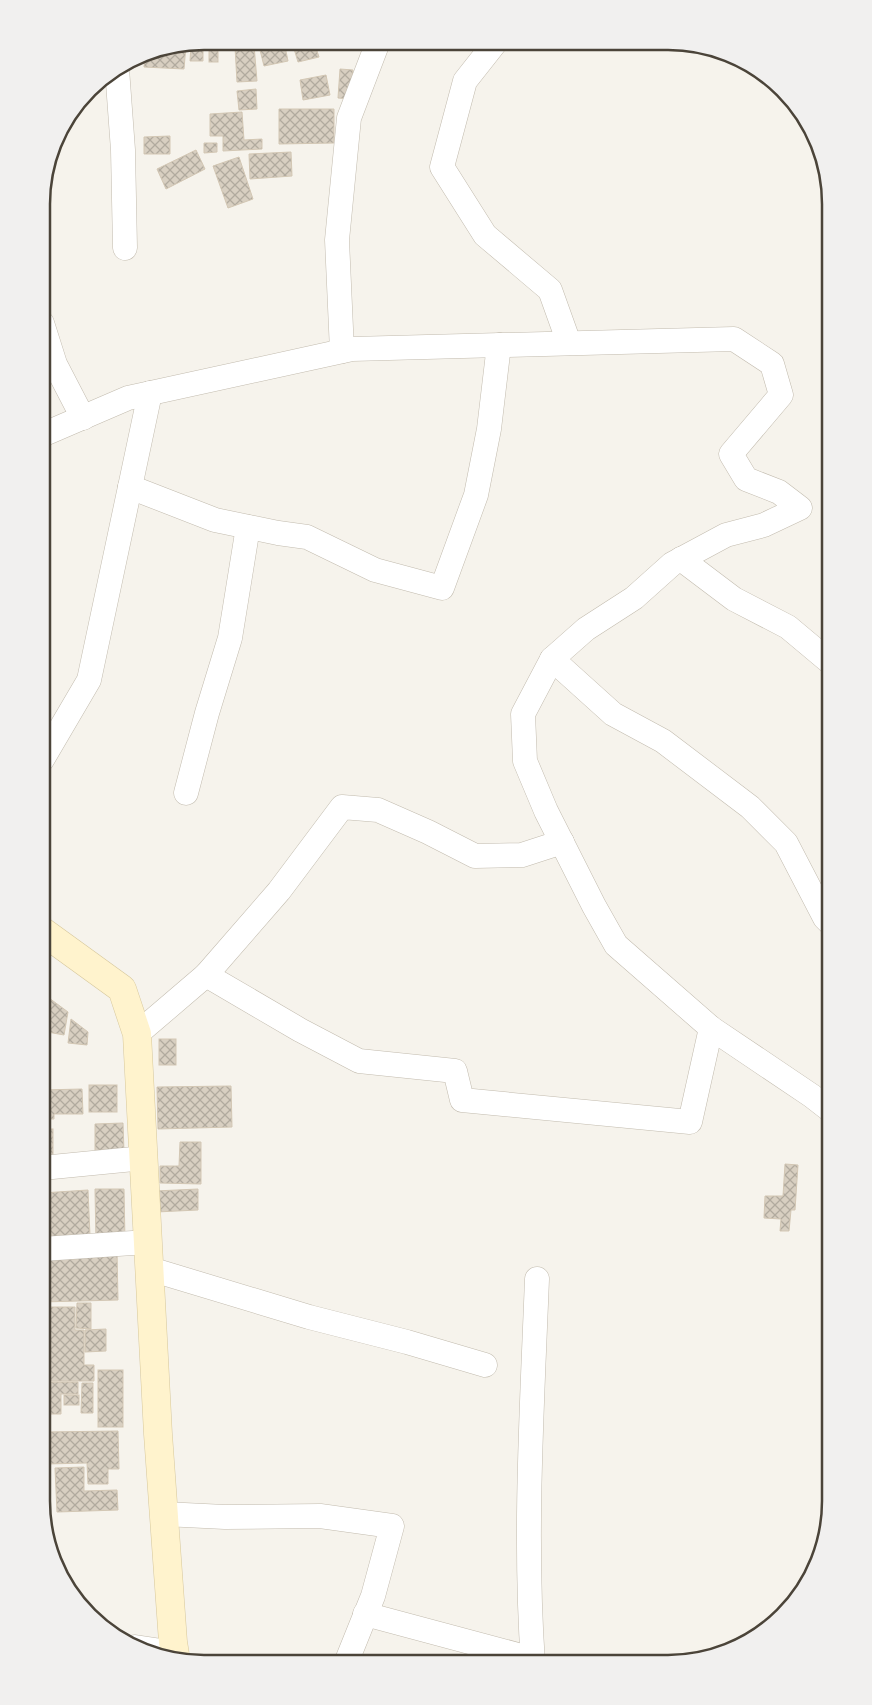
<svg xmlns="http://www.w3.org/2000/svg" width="872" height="1705" viewBox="0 0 872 1705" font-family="Inter,sans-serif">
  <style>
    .building { fill: url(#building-cross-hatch); stroke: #d3c7b4 }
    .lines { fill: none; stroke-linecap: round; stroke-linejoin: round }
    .minor-casing { stroke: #c2bbae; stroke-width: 25 }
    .secondary-casing { stroke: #d6c79b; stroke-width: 29 }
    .minor { stroke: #fff; stroke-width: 24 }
    .secondary { stroke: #fff3cd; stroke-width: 28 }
    .rim { fill: none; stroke: #4b4439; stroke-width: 2.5 }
  </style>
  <defs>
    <pattern id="building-cross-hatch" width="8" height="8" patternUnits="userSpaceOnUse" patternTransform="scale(1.25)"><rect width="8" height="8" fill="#d8cfc1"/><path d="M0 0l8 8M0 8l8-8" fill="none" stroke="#b1aa9e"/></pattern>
  </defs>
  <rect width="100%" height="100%" fill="#f6f3ec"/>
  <g class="building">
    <path d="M 258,42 L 284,42 L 288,61 L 264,66 Z"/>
    <path d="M 292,42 L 314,42 L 319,57 L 298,62 Z"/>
    <path d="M 324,42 L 341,42 L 342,46 L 326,50 Z"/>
    <path d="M 186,45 L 184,69 L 144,67 L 145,53 Z"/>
    <path d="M 191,45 L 203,45 L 203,61 L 190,61 Z"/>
    <path d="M 254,45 L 257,81 L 237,82 L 235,47 Z"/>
    <rect x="209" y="50" width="9" height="12"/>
    <path d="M 340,69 L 353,70 L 351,99 L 338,98 Z"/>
    <path d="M 326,75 L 330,95 L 303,100 L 300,80 Z"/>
    <path d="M 256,89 L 257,109 L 239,110 L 237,91 Z"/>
    <path d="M 279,109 L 334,109 L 334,143 L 279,144 Z"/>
    <path d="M 242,112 L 244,140 L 262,139 L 262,149 L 223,151 L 223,136 L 210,136 L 210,114 Z"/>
    <path d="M 170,136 L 170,154 L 144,154 L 144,137 Z"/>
    <path d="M 204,143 L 217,143 L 217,152 L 204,153 Z"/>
    <path d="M 196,150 L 205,169 L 166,189 L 157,169 Z"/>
    <path d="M 291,152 L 292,176 L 250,179 L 249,154 Z"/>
    <path d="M 239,157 L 253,199 L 228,208 L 213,166 Z"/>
    <path d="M 45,995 L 68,1012 L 64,1035 L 42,1031 L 42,1015 Z"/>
    <path d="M 71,1019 L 88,1032 L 87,1045 L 68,1043 Z"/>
    <rect x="159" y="1039" width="17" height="26"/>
    <rect x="89" y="1085" width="28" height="27"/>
    <path d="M 231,1086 L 232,1127 L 158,1129 L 157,1087 Z"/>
    <path d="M 82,1089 L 83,1114 L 54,1114 L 54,1119 L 42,1119 L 42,1090 Z"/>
    <path d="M 123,1123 L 124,1152 L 95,1152 L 95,1124 Z"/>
    <rect x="42" y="1129" width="11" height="29"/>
    <path d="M 180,1142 L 201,1142 L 201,1184 L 160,1183 L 160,1166 L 179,1166 Z"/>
    <path d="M 785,1164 L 798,1165 L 795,1210 L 791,1210 L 789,1231 L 780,1231 L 781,1219 L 764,1218 L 765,1196 L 783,1196 Z"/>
    <path d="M 95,1189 L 124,1189 L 125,1242 L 96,1243 Z"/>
    <path d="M 198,1189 L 198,1210 L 156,1212 L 155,1191 Z"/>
    <path d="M 88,1190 L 90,1236 L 42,1238 L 42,1193 Z"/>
    <path d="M 117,1251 L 118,1300 L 41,1302 L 42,1253 Z"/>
    <path d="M 77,1303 L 91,1303 L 91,1329 L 76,1328 Z"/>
    <path d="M 41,1307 L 75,1307 L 75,1330 L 84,1330 L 84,1365 L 94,1365 L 94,1381 L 41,1381 Z"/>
    <path d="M 106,1329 L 106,1351 L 85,1352 L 85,1330 Z"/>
    <rect x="98" y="1370" width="25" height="57"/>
    <path d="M 42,1382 L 78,1382 L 78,1394 L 61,1394 L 61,1414 L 41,1414 Z"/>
    <path d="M 82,1383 L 93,1383 L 93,1413 L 81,1413 Z"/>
    <rect x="64" y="1395" width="15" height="10"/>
    <path d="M 118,1431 L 119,1469 L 108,1469 L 108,1484 L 88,1484 L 87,1463 L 46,1464 L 45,1432 Z"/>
    <rect x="41" y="1434" width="3" height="18"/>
    <path d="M 84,1467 L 84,1491 L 117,1490 L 118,1510 L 57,1512 L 55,1468 Z"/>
    <path d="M 41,1490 L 48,1491 L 46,1502 L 41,1501 Z"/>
  </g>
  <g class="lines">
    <g class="minor-casing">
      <g id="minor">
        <path d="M 495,43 L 465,81 L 442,167 L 485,235 L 550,290 L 569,343"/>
        <path d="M 117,69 L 123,150 L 125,248"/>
        <path d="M 42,323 L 55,364 L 83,418"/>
        <path d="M 342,351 L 337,240 L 349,118 L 378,42"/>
        <path d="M 42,435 L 128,398 L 352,349 L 734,339 L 772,364 L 781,395 L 731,454 L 746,479 L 779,492 L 800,508 L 764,525 L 726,535 L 672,564 L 634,598 L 586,629 L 552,659 L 523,714 L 525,761 L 546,811 L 594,906 L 616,945 L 711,1028 L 812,1096 L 830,1110"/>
        <path d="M 130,487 L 215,520 L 278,533 L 307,537 L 375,570 L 442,588 L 476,495 L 489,429 L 499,345"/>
        <path d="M 681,559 L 734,599 L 788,627 L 831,663"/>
        <path d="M 552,659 L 613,714 L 663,741 L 750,807 L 786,843 L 825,918 L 831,924"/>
        <path d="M 42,760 L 89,680 L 150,393"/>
        <path d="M 186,793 L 207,713 L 230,638 L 248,527"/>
        <path d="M 206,975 L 300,1030 L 359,1061 L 455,1071 L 462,1100 L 690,1122 L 711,1028"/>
        <path d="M 137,1034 L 206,975 L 279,891 L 342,807 L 378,810 L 428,832 L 475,856 L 522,855 L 562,842"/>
        <path d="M 42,1168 L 144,1158"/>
        <path d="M 42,1249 L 148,1242"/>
        <path d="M 150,1269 L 309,1317 L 407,1342 L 485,1365"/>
        <path d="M 164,1514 L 225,1517 L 320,1516 L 392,1526 L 373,1596 L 346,1663"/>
        <path d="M 365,1614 L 533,1659"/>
        <path d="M 135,1647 L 175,1653"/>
        <path d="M 533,1663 C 524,1536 532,1407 537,1279"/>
      </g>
    </g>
    <g class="secondary-casing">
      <path id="secondary" d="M 42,931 L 122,989 L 137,1034 L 158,1434 L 173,1642 L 176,1661"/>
    </g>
    <use href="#minor" class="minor"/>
    <use href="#secondary" class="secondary"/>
  </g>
  <path d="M0 0H872V1705H0ZM204 50H668A154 154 0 0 1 822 204V1501A154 154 0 0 1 668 1655H204A154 154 0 0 1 50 1501V204A154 154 0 0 1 204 50Z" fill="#f1f0ef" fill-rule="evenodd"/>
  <path class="rim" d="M204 50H668A154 154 0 0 1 822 204V1501A154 154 0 0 1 668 1655H204A154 154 0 0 1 50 1501V204A154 154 0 0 1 204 50Z"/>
</svg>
